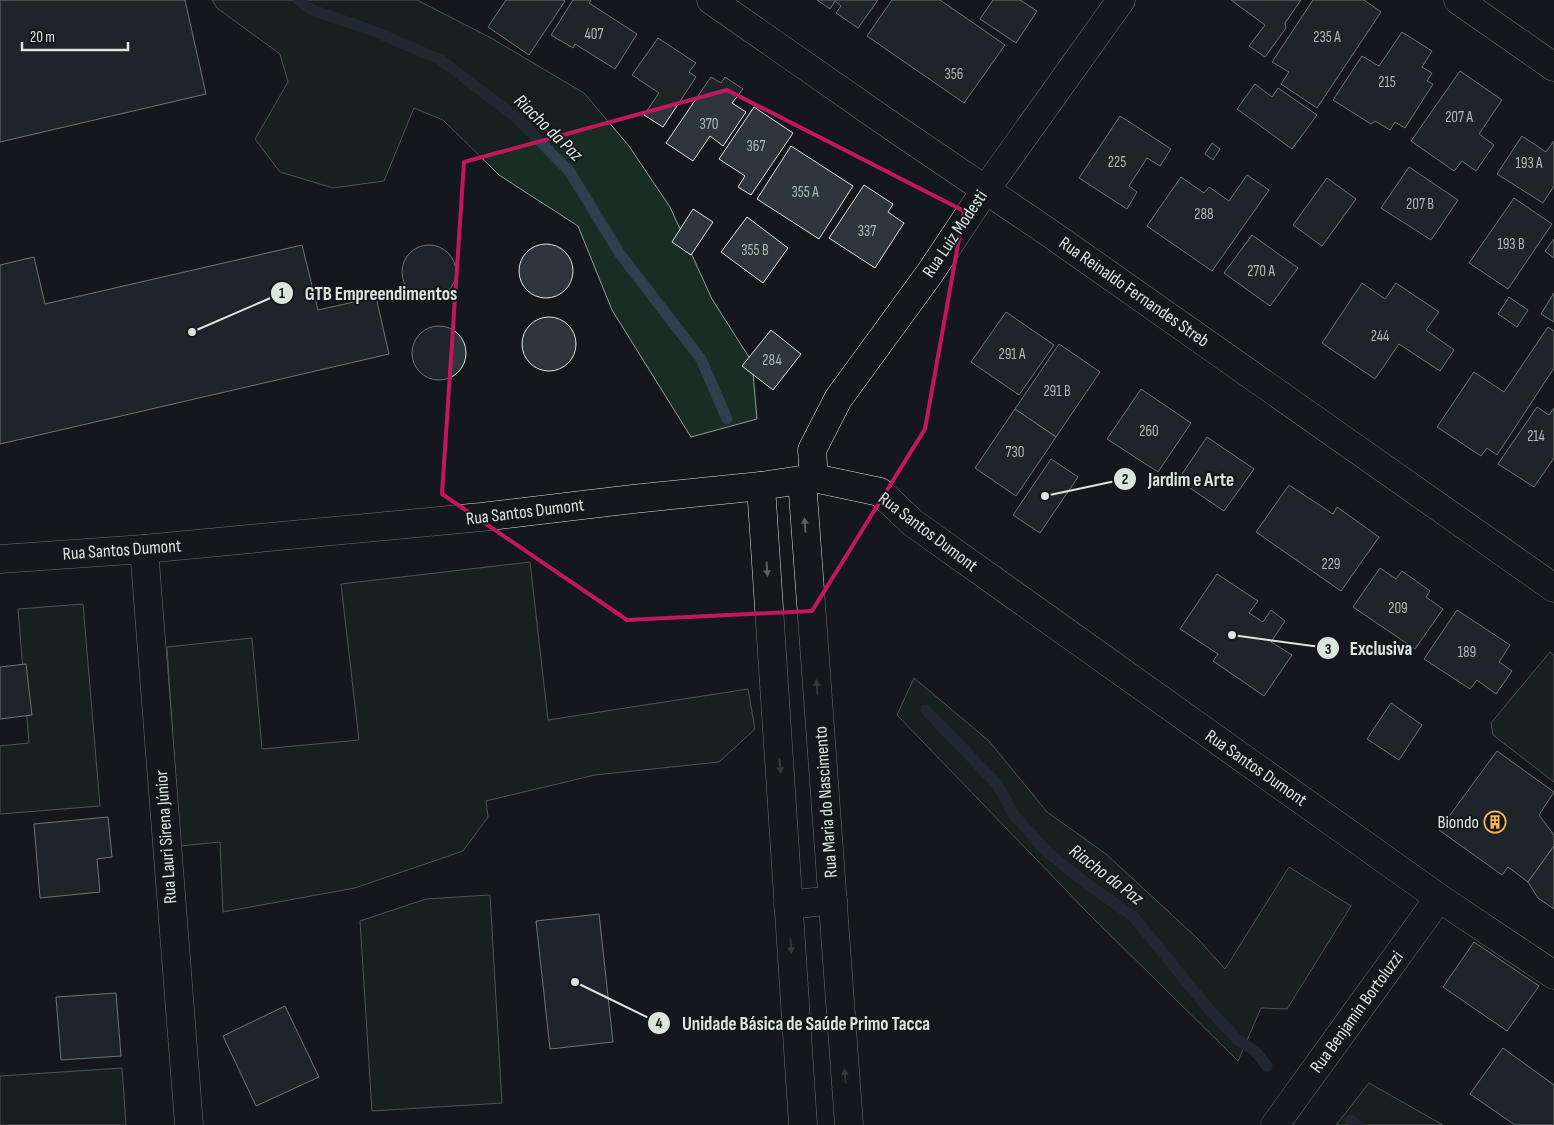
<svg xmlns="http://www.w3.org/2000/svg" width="1554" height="1125" viewBox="0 0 1554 1125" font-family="'Sofia Sans Condensed',sans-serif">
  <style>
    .green { fill: #1a2d24; stroke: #939e99 }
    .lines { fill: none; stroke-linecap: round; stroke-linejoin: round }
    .stream { stroke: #2f3f4d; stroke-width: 11 }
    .building { fill: #2c363c; stroke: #d8e6dc }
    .minor-casing { stroke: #d8e6dc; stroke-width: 29 }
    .major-casing { stroke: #d8e6dc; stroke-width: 29 }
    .minor { stroke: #14181c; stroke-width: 28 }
    .major { stroke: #14181c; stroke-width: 28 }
    .oneway { fill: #59605f }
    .marked { fill: none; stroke: #c2185b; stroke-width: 4; stroke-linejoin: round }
    .labels { text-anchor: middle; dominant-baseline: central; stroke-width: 4; stroke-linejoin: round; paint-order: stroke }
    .number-label { font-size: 15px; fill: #adbab4 }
    .street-label { font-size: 18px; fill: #d8e6dc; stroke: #14181c }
    .poi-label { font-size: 18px; fill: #d8e6dc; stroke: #14181c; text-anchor: end }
    .water-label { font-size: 19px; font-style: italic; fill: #d8e6dc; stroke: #14181c }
    .leader { fill: none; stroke: #d8e6dc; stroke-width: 2 }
    .callout-dot { fill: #d8e6dc; stroke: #14181c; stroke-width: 2 }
    .mark-label { font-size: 15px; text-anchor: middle; font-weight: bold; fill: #111 }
    .callout-label { font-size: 19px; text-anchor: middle; font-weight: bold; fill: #d8e6dc; stroke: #14181c; stroke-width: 4; stroke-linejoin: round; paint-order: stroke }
  </style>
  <rect width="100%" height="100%" fill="#14181c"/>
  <g class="green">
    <path d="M 212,0 L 417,0 L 491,38 L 584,93 L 629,146 L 670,207 L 712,299 L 752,362 L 757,419 L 691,437 L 612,310 L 578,226 L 499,175 L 443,120 L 414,108 L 384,181 L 333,188 L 280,172 L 255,139 L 288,82 L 280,54 L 217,8 Z"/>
    <path d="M 530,562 L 548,720 L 748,689 L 755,729 L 719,762 L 595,775 L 486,801 L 488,817 L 463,851 L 355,888 L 223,912 L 220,842 L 180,846 L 167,647 L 252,638 L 262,749 L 359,740 L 341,584 Z"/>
    <path d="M 83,604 L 100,806 L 0,814 L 0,746 L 29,743 L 18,609 Z"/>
    <path d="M 1550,652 L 1554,655 L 1554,782 L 1493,735 L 1491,723 Z"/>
    <path d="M 914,678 L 989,741 L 1047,812 L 1106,854 L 1197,938 L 1225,969 L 1289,867 L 1351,906 L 1287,1009 L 1261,1008 L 1238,1061 L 1088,913 L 897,715 Z"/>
    <path d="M 490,895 L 502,1103 L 372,1111 L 360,921 L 426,899 Z"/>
    <path d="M 122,1068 L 126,1125 L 0,1125 L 0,1076 Z"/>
    <path d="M 1369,1083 L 1443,1125 L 1336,1125 Z"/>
  </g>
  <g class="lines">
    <g class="stream">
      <path d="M 299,0 L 312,10 L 371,30 L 441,60 L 517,118 L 570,172 L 620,254 L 701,359 L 727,419"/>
      <path d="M 926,710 L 997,784 L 1014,815 L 1046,851 L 1087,884 L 1133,916 L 1207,1007 L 1237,1039 L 1255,1051 L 1267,1066"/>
      <path d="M 1351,1120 L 1357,1125"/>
    </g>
  </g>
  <g class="building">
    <path d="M 0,0 L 185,0 L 206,94 L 0,142 Z"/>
    <path d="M 506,0 L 563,0 L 565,1 L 529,55 L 488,27 Z"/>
    <path d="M 573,0 L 591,0 L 589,3 L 637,34 L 615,69 L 575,44 L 573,48 L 551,35 Z"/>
    <path d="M 817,0 L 878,0 L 858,28 L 836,13 L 841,6 L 835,1 L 830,9 Z"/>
    <path d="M 892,0 L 940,0 L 1005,45 L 964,103 L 867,36 Z"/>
    <path d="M 993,0 L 1020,0 L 1037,11 L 1016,43 L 980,19 Z"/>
    <path d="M 1231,0 L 1301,0 L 1285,23 L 1286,28 L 1265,57 L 1249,46 L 1265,25 Z"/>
    <path d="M 1313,0 L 1364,0 L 1381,12 L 1317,108 L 1281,84 L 1289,72 L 1272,62 Z"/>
    <path d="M 1402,32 L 1432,51 L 1422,67 L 1432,73 L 1427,81 L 1433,84 L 1405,128 L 1395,122 L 1390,130 L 1375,121 L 1371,124 L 1333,100 L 1362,56 L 1379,66 Z"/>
    <path d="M 658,38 L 696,63 L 689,72 L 696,77 L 663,127 L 644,115 L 659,93 L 632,75 Z"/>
    <path d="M 1460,71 L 1502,100 L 1479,134 L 1494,145 L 1476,171 L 1462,161 L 1454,171 L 1411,141 Z"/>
    <path d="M 711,77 L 721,83 L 725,77 L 743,89 L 732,103 L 746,112 L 723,146 L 710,136 L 693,161 L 666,143 Z"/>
    <path d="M 1255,84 L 1272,97 L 1278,88 L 1317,115 L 1292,149 L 1237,109 Z"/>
    <path d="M 754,107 L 793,133 L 751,195 L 738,187 L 745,176 L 719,159 Z"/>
    <path d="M 1120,116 L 1171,149 L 1160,166 L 1147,158 L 1129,186 L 1137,192 L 1127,209 L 1079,178 Z"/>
    <path d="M 1522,136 L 1546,152 L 1554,141 L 1554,186 L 1543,203 L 1497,174 Z"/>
    <path d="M 1212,143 L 1220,149 L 1213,160 L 1205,154 Z"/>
    <path d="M 791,146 L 853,186 L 819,239 L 757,199 Z"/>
    <path d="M 1409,167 L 1458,200 L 1431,240 L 1381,208 Z"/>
    <path d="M 1247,175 L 1269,190 L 1212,271 L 1147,226 L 1181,177 L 1204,193 L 1209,187 L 1229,201 Z"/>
    <path d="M 1327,178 L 1356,199 L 1322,246 L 1293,225 Z"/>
    <path d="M 864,185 L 893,204 L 888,212 L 904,223 L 875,268 L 829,238 Z"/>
    <path d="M 1514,198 L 1552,224 L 1508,289 L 1469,263 Z"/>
    <path d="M 693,209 L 713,222 L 691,255 L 672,242 Z"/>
    <path d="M 747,217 L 788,248 L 763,283 L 721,252 Z"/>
    <path d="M 1252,235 L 1298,268 L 1270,306 L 1224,273 Z"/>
    <path d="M 1554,239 L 1554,258 L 1545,251 Z"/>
    <circle cx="546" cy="271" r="27"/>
    <path d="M 302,245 L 318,310 L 376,297 L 389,354 L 0,444 L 0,265 L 34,257 L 45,304 Z"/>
    <circle cx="429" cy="272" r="27"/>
    <path d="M 1362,283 L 1385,299 L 1396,283 L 1439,312 L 1426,330 L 1454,350 L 1440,371 L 1399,344 L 1375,379 L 1322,343 Z"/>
    <path d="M 1554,293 L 1554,322 L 1541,314 Z"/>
    <path d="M 1509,297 L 1528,310 L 1517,327 L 1498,314 Z"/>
    <path d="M 1006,312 L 1054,345 L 1019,395 L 971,362 Z"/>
    <circle cx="549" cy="344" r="27"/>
    <circle cx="439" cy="353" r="27"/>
    <path d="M 1548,327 L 1554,331 L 1554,368 L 1497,455 L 1487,448 L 1481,456 L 1437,427 L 1474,372 L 1504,392 Z"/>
    <path d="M 771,330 L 801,354 L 773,390 L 742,366 Z"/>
    <path d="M 1059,344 L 1100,372 L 1056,437 L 1015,409 Z"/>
    <path d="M 1141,389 L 1191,423 L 1158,472 L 1107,439 Z"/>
    <path d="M 1537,407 L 1549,415 L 1554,408 L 1554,458 L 1534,487 L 1498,464 Z"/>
    <path d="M 1015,409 L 1056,437 L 1016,496 L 975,468 Z"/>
    <path d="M 1207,437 L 1254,469 L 1224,511 L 1178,480 Z"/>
    <path d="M 1051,459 L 1078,477 L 1040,533 L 1013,515 Z"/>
    <path d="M 1289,485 L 1333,514 L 1337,507 L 1379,537 L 1341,591 L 1256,532 Z"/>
    <path d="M 1380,568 L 1396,579 L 1402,571 L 1430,591 L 1426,597 L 1443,609 L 1415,649 L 1353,607 Z"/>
    <path d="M 1217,574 L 1258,601 L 1249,613 L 1263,622 L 1271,610 L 1285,621 L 1271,642 L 1292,655 L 1264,696 L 1213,661 L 1218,654 L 1180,629 Z"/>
    <path d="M 1457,610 L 1510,645 L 1499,662 L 1512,671 L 1496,694 L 1477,680 L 1470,689 L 1424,659 Z"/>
    <path d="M 26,664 L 32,715 L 0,719 L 0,667 Z"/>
    <path d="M 1391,703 L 1422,725 L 1399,760 L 1367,739 Z"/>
    <path d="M 1497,751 L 1554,792 L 1539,815 L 1554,835 L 1554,846 L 1528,882 L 1508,867 L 1502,875 L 1439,830 Z"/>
    <path d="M 108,817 L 112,857 L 97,859 L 100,892 L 40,898 L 34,824 Z"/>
    <path d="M 1554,846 L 1554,909 L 1538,898 L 1528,882 Z"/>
    <path d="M 599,914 L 613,1042 L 550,1049 L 536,921 Z"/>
    <path d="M 1474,942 L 1539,986 L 1507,1031 L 1443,987 Z"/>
    <path d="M 116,993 L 121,1056 L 61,1060 L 56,997 Z"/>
    <path d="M 285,1006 L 319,1077 L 256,1106 L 223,1036 Z"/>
    <path d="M 1503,1048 L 1554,1085 L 1554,1125 L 1515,1125 L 1470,1094 Z"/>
  </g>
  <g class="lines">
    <g class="minor-casing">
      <g id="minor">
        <path d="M 711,0 L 893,127 L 1048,232 L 1554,588"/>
        <path d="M 1458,0 L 1554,67"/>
        <path d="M 814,478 L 812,450 L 838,399 L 930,273 L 986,189 L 1121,0"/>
        <path d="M 802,480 L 849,1125"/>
        <path d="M 761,486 L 803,1125"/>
        <path d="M 144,549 L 189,1125"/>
        <path d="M 788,905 L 833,900"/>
        <path d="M 1275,1125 L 1439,898"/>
      </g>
    </g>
    <g class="major-casing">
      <path id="major" d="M 0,559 L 144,549 L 481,517 L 633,499 L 761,486 L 814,478 L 880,492 L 913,523 L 1439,898 L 1554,975"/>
    </g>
    <use href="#minor" class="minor"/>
    <use href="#major" class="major"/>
  </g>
  <defs><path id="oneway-solid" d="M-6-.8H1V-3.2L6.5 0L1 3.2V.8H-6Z" transform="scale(1.25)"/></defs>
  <g class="oneway">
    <use href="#oneway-solid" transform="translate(805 525) rotate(-94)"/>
    <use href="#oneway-solid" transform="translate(767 569) rotate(86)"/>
    <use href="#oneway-solid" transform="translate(817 687) rotate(-94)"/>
    <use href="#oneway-solid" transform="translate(780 766) rotate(86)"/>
    <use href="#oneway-solid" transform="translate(791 946) rotate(86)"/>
    <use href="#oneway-solid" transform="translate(845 1076) rotate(-94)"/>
  </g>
  <path d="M0 0H1554V1125H0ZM 727,90 L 964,211 L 925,429 L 812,611 L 627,620 L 442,494 L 464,162 Z" fill="#14181c" fill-opacity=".55" fill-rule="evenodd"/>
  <path class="marked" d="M 727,90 L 964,211 L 925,429 L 812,611 L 627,620 L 442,494 L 464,162 Z"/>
  <defs>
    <g id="building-ring" transform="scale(1.125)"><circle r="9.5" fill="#14181c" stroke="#ffb74d" stroke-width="1.5"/><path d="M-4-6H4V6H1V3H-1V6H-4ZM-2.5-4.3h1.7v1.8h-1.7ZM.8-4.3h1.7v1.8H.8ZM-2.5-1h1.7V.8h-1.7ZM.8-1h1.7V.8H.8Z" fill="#ffb74d"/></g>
  </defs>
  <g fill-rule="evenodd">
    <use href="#building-ring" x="1495" y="822"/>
  </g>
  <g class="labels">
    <g class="number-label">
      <text x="594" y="34">407</text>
      <text x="1327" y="37">235 A</text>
      <text x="954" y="74">356</text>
      <text x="1387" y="82">215</text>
      <text x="1459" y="117">207 A</text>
      <text x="709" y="124">370</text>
      <text x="756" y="146">367</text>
      <text x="1117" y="162">225</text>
      <text x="1529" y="163">193 A</text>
      <text x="805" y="192">355 A</text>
      <text x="1420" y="204">207 B</text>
      <text x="1204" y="214">288</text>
      <text x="867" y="231">337</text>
      <text x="1511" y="244">193 B</text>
      <text x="755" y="250">355 B</text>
      <text x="1261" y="271">270 A</text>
      <text x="1380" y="336">244</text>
      <text x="1012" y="354">291 A</text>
      <text x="772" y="360">284</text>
      <text x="1057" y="391">291 B</text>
      <text x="1149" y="431">260</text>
      <text x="1536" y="436">214</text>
      <text x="1015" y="452">730</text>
      <text x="1331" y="564">229</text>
      <text x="1398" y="608">209</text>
      <text x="1467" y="652">189</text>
    </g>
    <g class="street-label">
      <text transform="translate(955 234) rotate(-56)">Rua Luiz Modesti</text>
      <text transform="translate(1134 292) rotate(35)">Rua Reinaldo Fernandes Streb</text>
      <text transform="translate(525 512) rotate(-7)">Rua Santos Dumont</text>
      <text transform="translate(928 532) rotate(37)">Rua Santos Dumont</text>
      <text transform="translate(122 550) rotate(-4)">Rua Santos Dumont</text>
      <text transform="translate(1256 768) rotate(35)">Rua Santos Dumont</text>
      <text transform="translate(826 802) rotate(-94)">Rua Maria do Nascimento</text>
      <text transform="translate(166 837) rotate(-94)">Rua Lauri Sirena Júnior</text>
      <text transform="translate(1357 1012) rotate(-54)">Rua Benjamin Bortoluzzi</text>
    </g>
    <g class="poi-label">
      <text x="1479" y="822">Biondo</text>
    </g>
    <g class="water-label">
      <text transform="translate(548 128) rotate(44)">Riacho da Paz</text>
      <text transform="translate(1106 875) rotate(37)">Riacho da Paz</text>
    </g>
  </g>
  <path class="leader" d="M192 332L282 293M1045 496L1125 479M1232 635L1328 648M575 982L659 1023"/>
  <g class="callout-dot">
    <circle cx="192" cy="332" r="5"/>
    <circle cx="1045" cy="496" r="5"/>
    <circle cx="1232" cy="635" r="5"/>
    <circle cx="575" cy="982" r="5"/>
    <circle cx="282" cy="293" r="12"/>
    <circle cx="1125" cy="479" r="12"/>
    <circle cx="1328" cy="648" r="12"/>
    <circle cx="659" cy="1023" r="12"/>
  </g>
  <g class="mark-label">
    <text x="282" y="298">1</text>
    <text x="1125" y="484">2</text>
    <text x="1328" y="654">3</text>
    <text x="659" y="1028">4</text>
  </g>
  <g class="callout-label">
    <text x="381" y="300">GTB Empreendimentos</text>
    <text x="1191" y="486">Jardim e Arte</text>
    <text x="1381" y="655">Exclusiva</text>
    <text x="806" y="1030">Unidade Básica de Saúde Primo Tacca</text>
  </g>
  <path d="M22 42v8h106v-8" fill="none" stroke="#d8e6dc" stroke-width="2.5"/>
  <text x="30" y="42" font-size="15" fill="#d8e6dc" stroke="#14181c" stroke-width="4" paint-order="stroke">20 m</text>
</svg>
